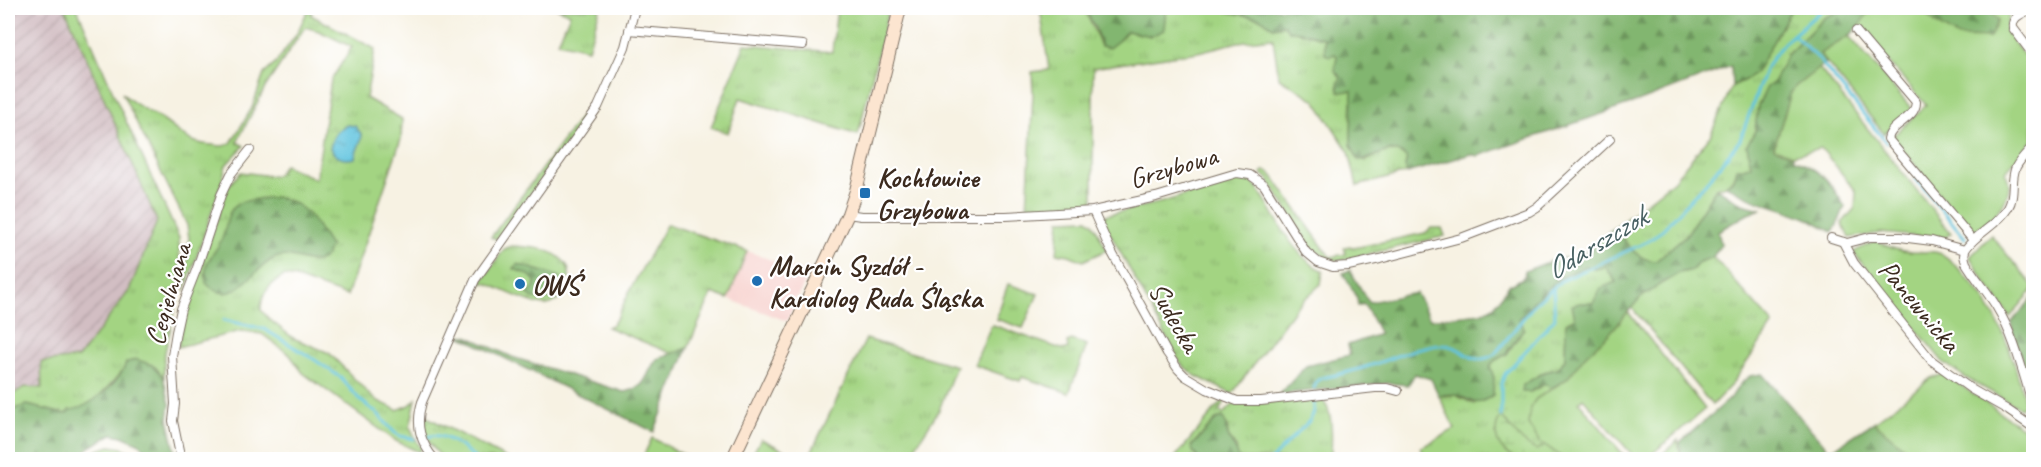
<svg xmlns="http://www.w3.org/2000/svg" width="2041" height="467" viewBox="0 0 2041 467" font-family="Caveat,sans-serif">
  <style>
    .built { fill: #f7d0cc }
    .industrial { fill: url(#industrial-furrows) }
    .grass { fill: url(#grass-tufts); stroke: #6f7f50; stroke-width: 1.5 }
    .forest { fill: url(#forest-firs); stroke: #5e7047; stroke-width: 1.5 }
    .wetland { fill: url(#wetland-marsh); stroke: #6f7f50; stroke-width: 1.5 }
    .green { fill: #a3d482; stroke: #6f7f50; stroke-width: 1.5 }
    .water { fill: url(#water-ripples); stroke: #4e777e; stroke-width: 1.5 }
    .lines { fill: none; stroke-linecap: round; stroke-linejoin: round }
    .stream { stroke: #61c4df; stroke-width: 3 }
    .street-casing { stroke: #7d7063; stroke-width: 10 }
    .secondary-casing { stroke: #7d7063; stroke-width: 14 }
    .street { stroke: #fff; stroke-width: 8 }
    .secondary { stroke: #fce5d0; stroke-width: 12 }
    .poi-dot { fill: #1f6fb2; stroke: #fff; stroke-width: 2 }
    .labels { text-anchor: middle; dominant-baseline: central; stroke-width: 4.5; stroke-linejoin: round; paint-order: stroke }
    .street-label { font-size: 28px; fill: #3b2a1e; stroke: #fff }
    .poi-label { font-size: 28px; font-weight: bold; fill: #3b2a1e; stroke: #fff; text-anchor: start }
    .water-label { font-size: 30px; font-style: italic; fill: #486062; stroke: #fff }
  </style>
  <defs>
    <pattern id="industrial-furrows" width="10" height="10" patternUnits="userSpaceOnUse" patternTransform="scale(1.5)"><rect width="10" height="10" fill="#d2bec3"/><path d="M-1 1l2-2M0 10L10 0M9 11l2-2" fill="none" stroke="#b5a3a7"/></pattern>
    <pattern id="grass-tufts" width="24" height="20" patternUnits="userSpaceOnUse" patternTransform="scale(1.5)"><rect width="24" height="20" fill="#a3d482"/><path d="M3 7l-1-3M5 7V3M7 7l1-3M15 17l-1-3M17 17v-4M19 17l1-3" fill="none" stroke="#8db670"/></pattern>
    <pattern id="forest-firs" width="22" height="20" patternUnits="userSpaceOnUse" patternTransform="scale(1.5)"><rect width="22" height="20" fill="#82b670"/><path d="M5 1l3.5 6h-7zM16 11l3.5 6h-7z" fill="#6c945b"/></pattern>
    <pattern id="wetland-marsh" width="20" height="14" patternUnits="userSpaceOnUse" patternTransform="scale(1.5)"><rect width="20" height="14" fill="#a3d482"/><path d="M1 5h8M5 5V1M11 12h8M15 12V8" fill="none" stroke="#8db670"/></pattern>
    <pattern id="water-ripples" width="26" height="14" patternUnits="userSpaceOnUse" patternTransform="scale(1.5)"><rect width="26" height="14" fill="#61c4df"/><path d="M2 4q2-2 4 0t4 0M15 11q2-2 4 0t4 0" fill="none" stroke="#519fb4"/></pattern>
  </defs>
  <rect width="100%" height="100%" fill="#fff"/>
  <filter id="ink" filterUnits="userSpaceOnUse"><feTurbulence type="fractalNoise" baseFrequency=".0167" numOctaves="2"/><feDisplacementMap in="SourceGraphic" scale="12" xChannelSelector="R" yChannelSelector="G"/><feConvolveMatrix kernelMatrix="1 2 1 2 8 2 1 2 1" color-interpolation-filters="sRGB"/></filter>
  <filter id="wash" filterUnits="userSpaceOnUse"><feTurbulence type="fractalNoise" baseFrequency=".008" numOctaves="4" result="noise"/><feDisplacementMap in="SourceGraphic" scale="24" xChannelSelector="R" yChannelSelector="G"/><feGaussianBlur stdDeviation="1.35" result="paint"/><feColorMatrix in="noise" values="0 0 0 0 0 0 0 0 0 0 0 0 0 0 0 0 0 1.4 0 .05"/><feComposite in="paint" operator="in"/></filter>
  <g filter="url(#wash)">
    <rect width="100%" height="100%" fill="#f7f2e3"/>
    <path class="built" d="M 747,251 L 809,274 L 798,297 L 795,297 L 791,306 L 793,308 L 787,321 L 728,299 Z"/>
    <path class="industrial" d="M 8,8 L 65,8 L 157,221 L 129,291 L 78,358 L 42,362 L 43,388 L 24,387 L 8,398 Z"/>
    <g class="grass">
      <path d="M 65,8 L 77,8 L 116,99 L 179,238 L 180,274 L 177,299 L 164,357 L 164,380 L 157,369 L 152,365 L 124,369 L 98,398 L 78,410 L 70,410 L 68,413 L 64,414 L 27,405 L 8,411 L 8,398 L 24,387 L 42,388 L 41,362 L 78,358 L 129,291 L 157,221 Z"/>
      <path d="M 309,8 L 313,8 L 311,15 L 375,49 L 366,98 L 402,119 L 401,139 L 347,296 L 296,278 L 284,276 C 270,284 261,293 261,310 L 269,319 L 293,338 L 329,353 L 374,399 L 397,410 L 410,405 L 416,399 L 410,427 L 421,449 L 419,452 L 396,441 L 303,373 L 290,355 L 262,334 L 241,331 L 178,347 L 186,307 L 229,185 L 241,172 L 272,176 L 277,175 L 284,165 L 316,179 L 331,80 L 352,47 L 319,31 L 305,27 L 266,86 L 237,142 L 244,146 L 226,165 L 221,184 L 185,291 L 189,238 L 187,225 L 122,93 C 133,104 147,110 161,119 C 182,133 185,143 213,145 C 220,146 225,147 231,143 L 252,108 L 264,74 L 275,64 L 296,35 Z"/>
      <path d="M 557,8 L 600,8 L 588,49 L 558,42 L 570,14 Z"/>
      <path d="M 837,8 L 889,8 L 858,135 L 740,98 L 728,133 L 711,127 L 745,44 L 832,52 Z"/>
      <path d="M 1040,8 L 1084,8 L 1101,46 L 1119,40 L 1127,31 L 1150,36 L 1167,8 L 1216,8 L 1219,10 L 1260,18 L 1273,27 L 1284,25 L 1289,31 C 1301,30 1312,36 1324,38 L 1326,44 L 1337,56 L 1336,62 L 1342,77 L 1338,84 L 1352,91 L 1351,145 L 1366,161 C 1380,153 1394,145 1407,159 L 1405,167 L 1407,173 L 1357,186 L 1349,152 L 1315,100 L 1279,78 L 1273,38 L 1238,42 L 1198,52 L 1093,68 L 1093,207 L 1027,210 L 1033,93 L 1032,72 L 1049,70 Z"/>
      <path d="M 1792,8 L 1849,8 L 1825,17 L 1787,55 L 1773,83 L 1758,106 L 1755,131 L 1747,145 L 1751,165 L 1744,168 L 1726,185 L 1716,188 L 1687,234 L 1656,261 C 1637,261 1625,243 1616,227 L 1674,180 L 1710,136 L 1732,86 L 1749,78 L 1756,72 Z"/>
      <path d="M 616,55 L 611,72 L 590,113 L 497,239 L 491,237 L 588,107 Z"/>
      <path d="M 1264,171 L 1267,171 L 1272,175 L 1330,257 L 1346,254 L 1344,247 L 1350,246 L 1354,248 L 1425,233 L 1431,228 L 1442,228 L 1445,236 L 1339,261 L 1327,258 L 1311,248 L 1268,179 L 1261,173 Z"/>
      <path d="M 1234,180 L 1250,181 L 1256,186 C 1277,215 1289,254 1323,271 L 1321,284 L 1296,307 L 1232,394 L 1196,376 L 1181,364 L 1103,220 L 1106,215 L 1163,202 Z"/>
      <path d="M 1088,219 L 1093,223 L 1107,250 L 1083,261 L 1069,255 L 1057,253 L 1060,220 Z"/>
      <path d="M 667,224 L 747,251 L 728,299 L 712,293 L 688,348 L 673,354 L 607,327 L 613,324 L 618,316 L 630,290 Z"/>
      <path d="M 511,246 C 525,247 544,247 556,255 C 559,257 564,261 566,264 C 575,278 562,303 547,305 C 536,307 498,288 486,283 L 481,283 L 504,249 Z"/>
      <path d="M 1713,257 L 1773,324 L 1732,384 L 1712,405 L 1632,308 L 1640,298 L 1662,283 L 1679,273 L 1692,270 L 1699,262 Z"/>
      <path d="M 1586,266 L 1594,269 L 1606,267 L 1616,282 L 1601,289 L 1593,303 L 1580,303 L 1575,312 L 1575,319 L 1566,324 L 1565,359 L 1558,369 L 1544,372 L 1530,392 L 1545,384 L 1552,388 L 1536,399 L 1530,408 L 1539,441 L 1565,459 L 1429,459 L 1420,448 L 1455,429 L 1439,396 L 1455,395 L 1474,404 L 1494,378 L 1489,366 L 1494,361 L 1507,354 L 1524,328 L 1519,319 L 1533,302 L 1560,278 Z"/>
      <path d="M 1008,284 L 1038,294 L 1023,328 L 996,319 Z"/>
      <path d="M 993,325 L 1064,350 L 1068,348 L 1067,343 L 1071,340 L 1087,345 L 1069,393 L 1022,377 L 1020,381 L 974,365 L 991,326 Z"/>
      <path d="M 866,339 L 956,366 L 939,410 L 917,444 L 910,459 L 808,459 Z"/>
      <path d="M 1317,398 C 1336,403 1331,443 1331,459 L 1238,459 L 1236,447 L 1228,436 L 1227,425 L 1217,419 L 1191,446 L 1197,459 L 1173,460 L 1223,400 L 1225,401 L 1219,411 L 1223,414 L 1234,404 Z"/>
      <path d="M 425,416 L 508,459 L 444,459 C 430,447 423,435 425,416 Z"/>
      <path d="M 652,438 L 691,459 L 642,459 Z"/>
      <path d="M 761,439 L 802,459 L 750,459 Z"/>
      <path d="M 110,446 L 123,448 L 143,459 L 86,459 L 98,450 Z"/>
    </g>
    <g class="forest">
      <path d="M 1084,8 L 1166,8 L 1164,30 L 1151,36 L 1127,31 L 1119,40 L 1109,48 L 1101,46 L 1095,28 Z"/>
      <path d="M 1216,8 L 1792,8 L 1756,72 L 1749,78 L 1732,86 L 1731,66 L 1640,101 L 1478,156 L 1471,154 L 1407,173 L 1405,167 L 1407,158 C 1389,139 1377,162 1358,160 L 1351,145 L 1352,91 L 1339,92 L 1338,84 L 1341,77 L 1335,71 L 1337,56 L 1335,54 L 1330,56 L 1325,54 L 1324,38 C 1312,36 1301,30 1289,31 L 1284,25 L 1273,27 L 1260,18 L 1219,10 Z"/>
      <path d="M 1849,8 L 1879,8 C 1866,14 1861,26 1850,35 C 1841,42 1830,48 1820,54 L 1826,63 L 1795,87 L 1791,93 L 1774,147 L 1793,155 L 1793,159 C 1823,171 1829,180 1845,207 C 1840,216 1839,225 1832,232 C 1800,209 1759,207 1726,185 L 1734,179 L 1737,168 L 1744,168 L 1751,165 L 1747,145 L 1755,131 L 1758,106 L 1767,87 L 1773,83 L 1787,55 L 1825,17 Z"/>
      <path d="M 1918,8 L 1987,8 L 1998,20 L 1990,38 L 1958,37 L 1940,27 Z"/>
      <path d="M 1716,188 L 1742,204 L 1761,209 L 1748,214 L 1718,231 L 1721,244 L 1713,257 L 1699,262 L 1692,270 L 1679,273 L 1662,283 L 1640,298 L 1610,333 L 1585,356 L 1567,379 L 1552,388 L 1544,384 L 1530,392 L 1522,392 L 1523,385 L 1544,372 L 1558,369 L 1565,359 L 1566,323 L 1575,318 L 1572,305 L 1580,303 L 1593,303 L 1601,288 L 1616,282 L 1606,267 L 1594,269 L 1586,266 L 1560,278 L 1533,302 L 1519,319 L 1524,328 L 1506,354 L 1494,361 L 1490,366 L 1494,378 L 1493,395 C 1470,410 1476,399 1455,395 C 1450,394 1444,395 1439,396 L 1431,379 L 1415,374 L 1408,385 L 1388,383 L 1280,394 L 1306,366 L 1350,355 L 1348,345 L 1380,334 L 1364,304 L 1358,306 L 1357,298 L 1343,273 L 1350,270 L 1365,296 L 1370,302 L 1416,293 L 1430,319 L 1481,313 L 1494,307 L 1510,284 L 1511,285 L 1524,277 L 1525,271 L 1554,260 L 1581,255 L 1616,227 C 1625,243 1637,261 1656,261 L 1687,234 Z"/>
      <path d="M 275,197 C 307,202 314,222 330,246 C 321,279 296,249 275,258 C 252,268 233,312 206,283 C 203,259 212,259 221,241 C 228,228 224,213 238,204 C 245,199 265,199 275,197 Z"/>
      <path d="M 518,264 L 560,277 L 562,280 C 562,298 541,307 528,294 L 534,288 L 535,281 L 529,275 L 514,269 Z"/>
      <path d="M 2033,297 L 2033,392 L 2014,337 L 2011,323 Z"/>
      <path d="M 458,335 L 467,336 L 512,357 L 624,392 C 649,388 644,375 657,359 L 688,348 L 654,432 Z"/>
      <path d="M 135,359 L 152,365 L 163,376 L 170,404 L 168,419 L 177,459 L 155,459 L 140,444 L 122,436 L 112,434 L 90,447 L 77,459 L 8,460 L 8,411 L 27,405 L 64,414 L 68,413 L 69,410 C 89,409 120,382 126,363 Z"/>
      <path d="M 1762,374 L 1830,451 L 1874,422 L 1918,459 L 1681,459 L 1680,442 L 1731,398 L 1739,385 L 1750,376 Z"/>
      <path d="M 1223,417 C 1227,424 1226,432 1229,438 C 1233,445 1236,450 1239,458 L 1238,460 L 1197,459 L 1191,447 L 1217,419 Z"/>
    </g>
    <path class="wetland" d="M 1501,416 C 1513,429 1520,443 1537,450 L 1545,445 L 1565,459 L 1518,460 C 1498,452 1490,434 1501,416 Z"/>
    <g class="green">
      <path d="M 1879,8 L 1918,8 L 1940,27 L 1958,37 L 1990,38 L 1998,20 L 1987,8 L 2005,8 L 2009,15 L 2005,31 L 2033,67 L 2033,140 L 2005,172 C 2019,197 1991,220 1972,234 L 1892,137 L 1926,105 L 1858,27 L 1868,13 Z"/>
      <path d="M 1849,36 L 1911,108 L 1910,111 L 1884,134 L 1820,54 Z"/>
      <path d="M 1819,68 L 1951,233 L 1943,239 L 1881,233 L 1849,238 L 1842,223 L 1855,208 L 1856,191 L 1821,148 L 1793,155 L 1774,148 L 1791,93 L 1795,87 Z"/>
      <path d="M 1991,235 L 2033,286 L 2033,290 L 2010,317 L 1986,283 L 1970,257 Z"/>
      <path d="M 1876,241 C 1887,247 1899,251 1911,252 C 1920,253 1930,250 1939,253 C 1948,256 1953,263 1960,270 C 1997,307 2014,353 2025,404 L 2020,408 L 1966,378 L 1943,362 L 1853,252 Z"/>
      <path d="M 1628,312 L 1705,409 L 1646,459 L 1636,459 L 1583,398 L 1579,402 L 1627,459 L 1565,459 L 1539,441 L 1528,424 L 1530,408 L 1536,399 L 1567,379 L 1585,356 L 1610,333 Z"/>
      <path d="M 1944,374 L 2033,435 L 2033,455 L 2030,460 L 1918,459 L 1874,422 L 1931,378 Z"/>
      <path d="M 1678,440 L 1681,459 L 1657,459 Z"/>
    </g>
    <path class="water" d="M 347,125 L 355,126 L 362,135 C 361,144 356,149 355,158 C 343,161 336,158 330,148 C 333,136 336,131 347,125 Z"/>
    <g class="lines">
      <g class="stream">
        <path d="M 1793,35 L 1817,57 L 1886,142"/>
        <path d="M 1916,179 L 1965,238"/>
        <path d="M 224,320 L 264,329 L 312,358 L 340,377 L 360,400 L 378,414 L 394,432 L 400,436 L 414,439"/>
        <path d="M 1314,388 L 1317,381 L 1321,378 C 1339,375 1357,370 1375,364 C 1396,357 1419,345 1441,345 C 1466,344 1469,370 1495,354 L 1534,305 L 1561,281 L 1638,246 L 1652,239 L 1664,228 L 1705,184 L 1740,140 L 1765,70 L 1775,54 L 1784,43 L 1824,8"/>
        <path d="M 1501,416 L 1501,384 L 1505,374 L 1555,318 L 1553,288"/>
        <path d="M 428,437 C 442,430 466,449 476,460"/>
        <path d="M 1271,460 L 1310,420 L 1314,412 L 1314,402"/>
      </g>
    </g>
  </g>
  <g filter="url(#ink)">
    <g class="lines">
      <g class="street-casing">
        <g id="street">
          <path d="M 2033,8 C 2024,13 2011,16 2013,28 L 2034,56"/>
          <path d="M 629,30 L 803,45"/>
          <path d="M 1856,31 L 1916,102 C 1916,119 1891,123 1888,139 L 1973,240"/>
          <path d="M 1093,211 L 1110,249 L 1167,353 L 1178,369 L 1185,376 L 1207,389 L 1237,401 L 1261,401 L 1375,388 L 1387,388 L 1398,391"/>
          <path d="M 848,214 L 861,216 L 1006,216 L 1093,211 L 1156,197 L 1237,173 L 1250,175 L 1264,185 L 1306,252 L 1318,262 L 1333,267 L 1348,266 L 1380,259 L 1461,238 L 1529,212 L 1537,207 L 1610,139"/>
          <path d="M 1831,238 L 1847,243 L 1870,237 L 1900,237 L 1932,241 L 1965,250"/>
          <path d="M 1843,242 L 1854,263 L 1931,360 L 1971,389 L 2006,409 L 2034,428"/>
          <path d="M 1965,250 L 1964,256 L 1966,263 C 1975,278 1987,291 1996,306 C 2015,337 2023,374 2034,408"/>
          <path d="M 1965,250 C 1976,233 1997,226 2008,208 C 2016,195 2010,180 2016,167 C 2020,159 2028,152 2034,145"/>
          <path d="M 181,460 L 173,421 L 175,404 L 172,356 L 176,332 L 181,309 L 197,268 L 221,195 L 231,174 L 250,150"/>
          <path d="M 435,460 C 420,442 415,425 422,402 L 475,280 L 598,107 L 625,47 L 635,8"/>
        </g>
      </g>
      <g class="secondary-casing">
        <path id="secondary" d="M 732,460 L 848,214 L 856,191 L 900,8"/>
      </g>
      <use href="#street" class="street"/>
      <use href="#secondary" class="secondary"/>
    </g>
  </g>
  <g class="poi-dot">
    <rect x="859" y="187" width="12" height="12" rx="3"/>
    <circle cx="757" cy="281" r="6"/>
    <circle cx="520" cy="284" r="6"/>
  </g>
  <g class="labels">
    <g class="street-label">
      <text transform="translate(1173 167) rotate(-16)">Grzybowa</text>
      <text transform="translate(168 294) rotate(-74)">Cegielniana</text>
      <text transform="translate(1920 306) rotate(50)">Panewnicka</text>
      <text transform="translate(1175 317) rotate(60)">Sudecka</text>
    </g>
    <g class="poi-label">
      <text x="877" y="177">Kochłowice<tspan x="877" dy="32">Grzybowa</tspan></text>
      <text x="769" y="265">Marcin Syzdół -<tspan x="769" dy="32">Kardiolog Ruda Śląska</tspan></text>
      <text x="532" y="284">OWŚ</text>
    </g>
    <g class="water-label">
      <text transform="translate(1596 243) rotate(-31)">Odarszczok</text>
    </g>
  </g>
  <rect width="2041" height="467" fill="none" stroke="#fff" stroke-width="30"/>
</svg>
